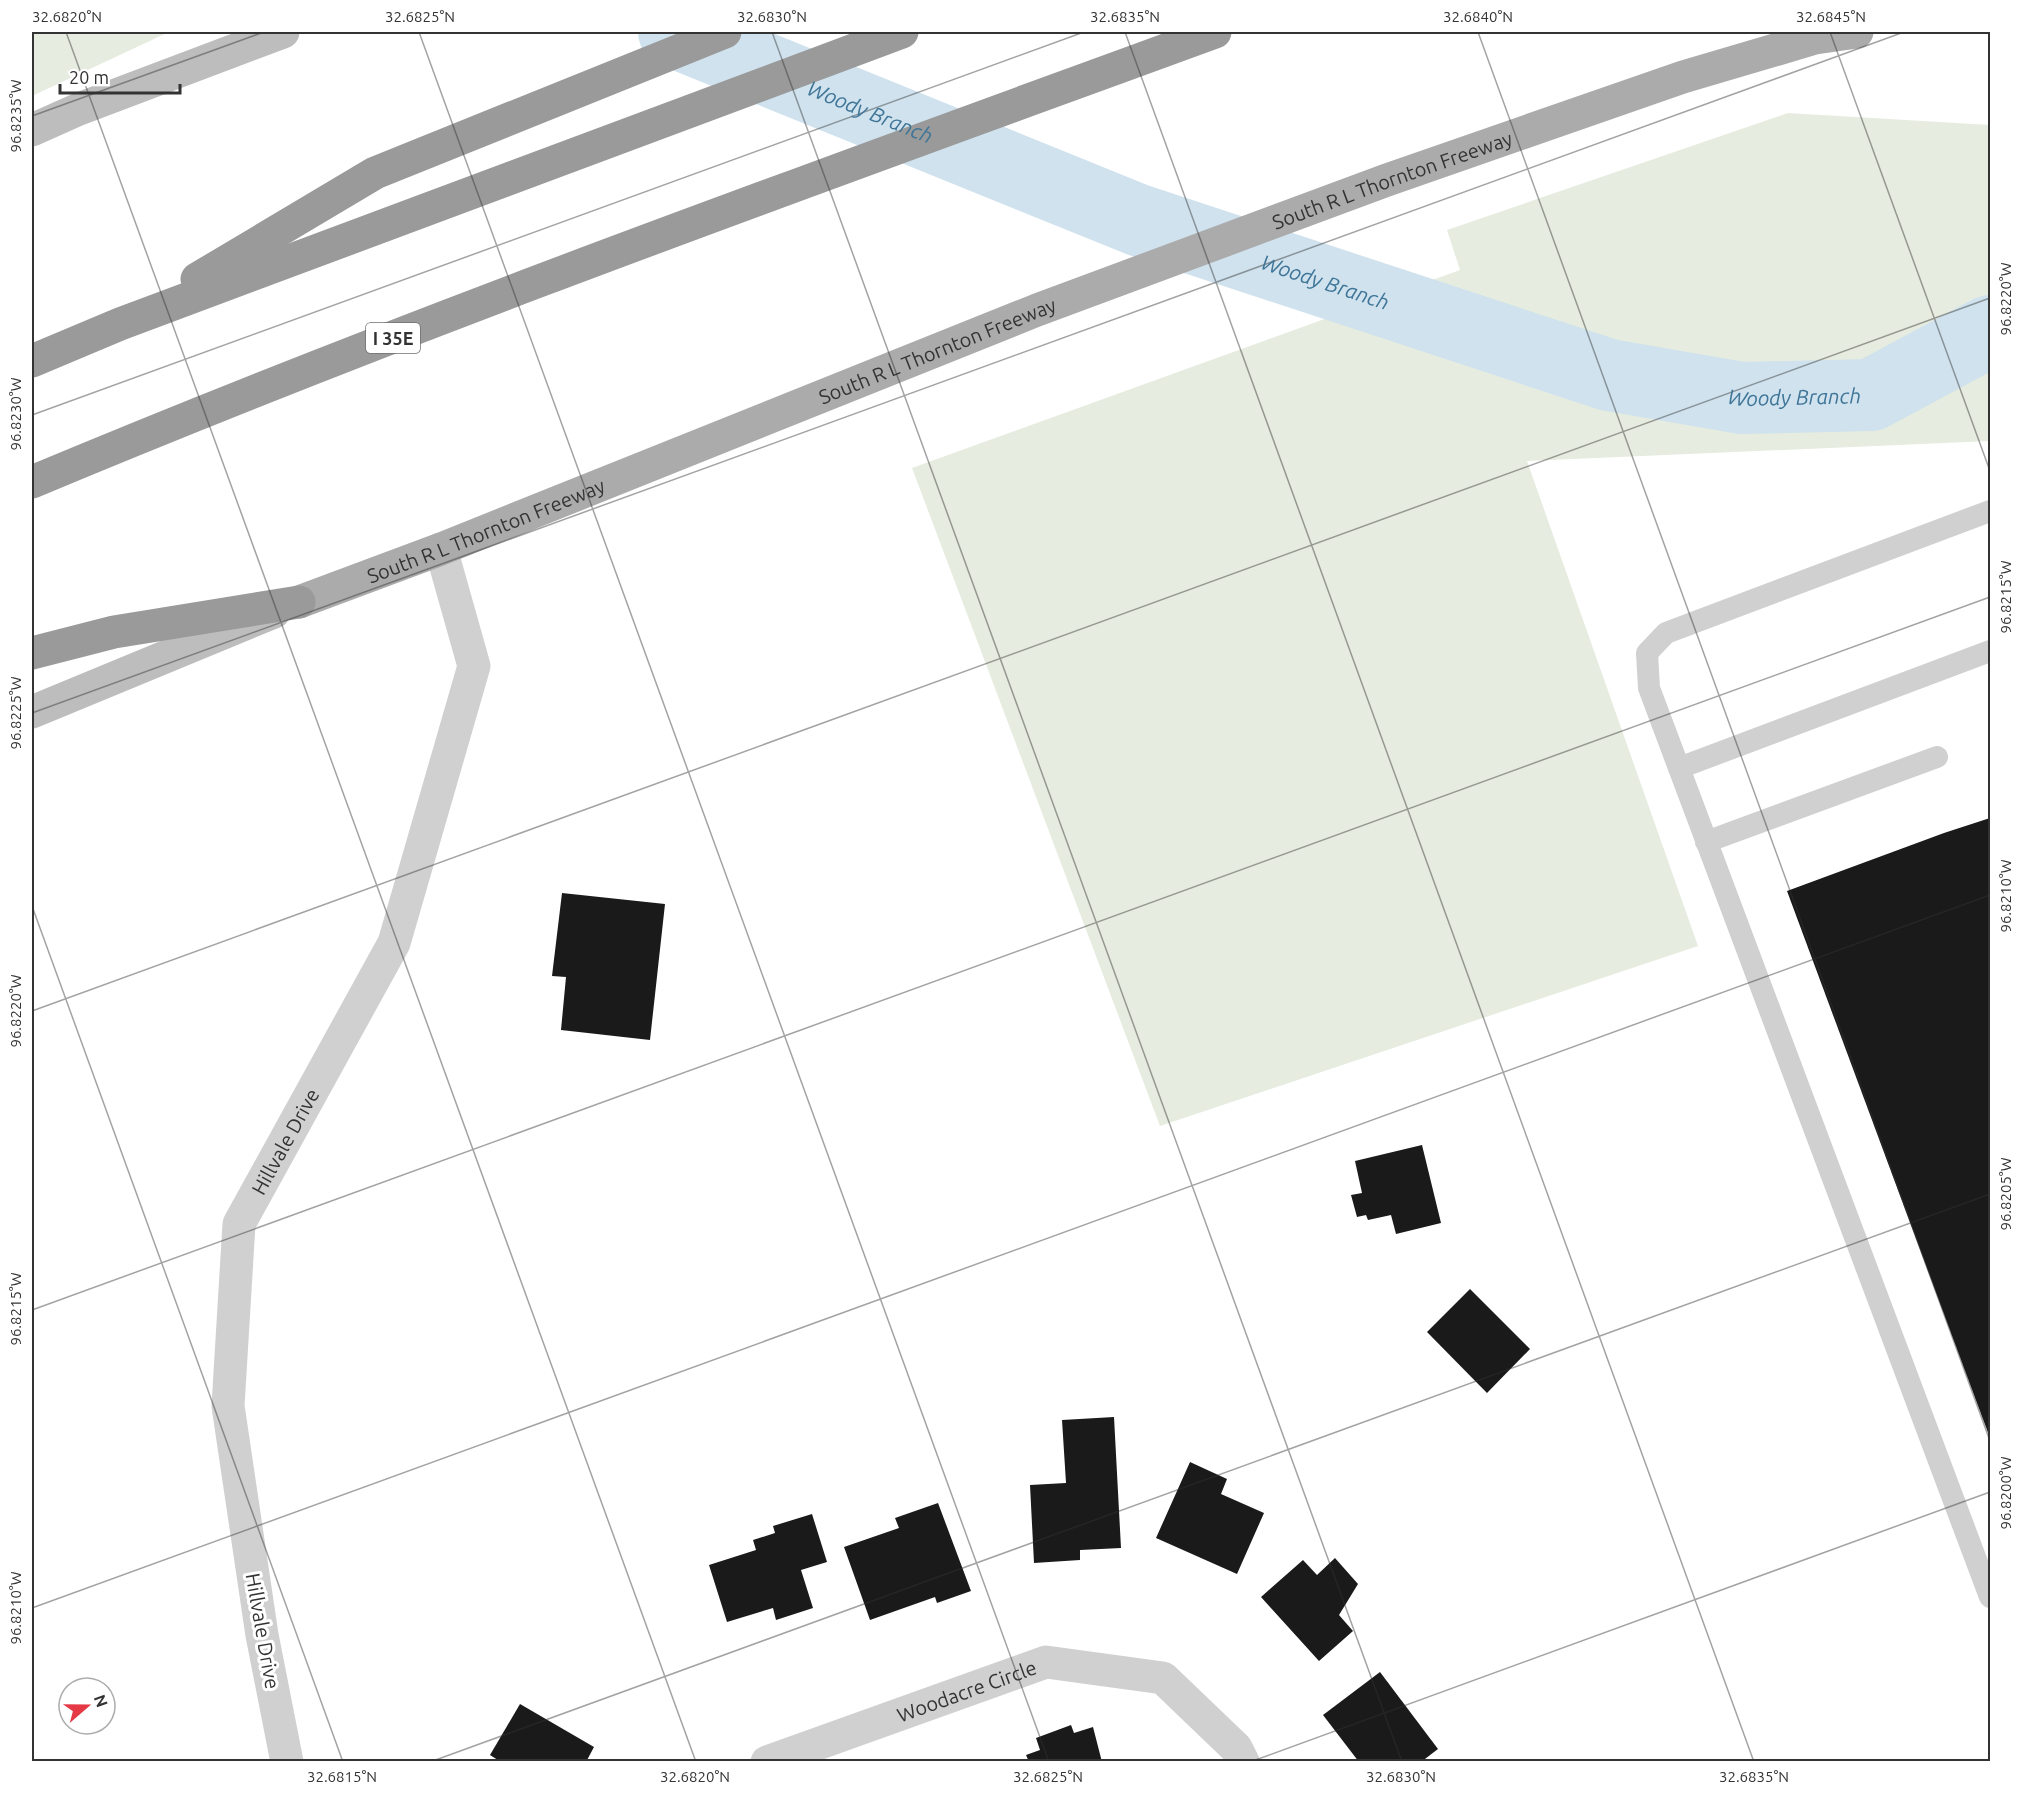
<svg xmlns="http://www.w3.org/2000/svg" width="2022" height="1793" viewBox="0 0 2022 1793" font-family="Ubuntu,sans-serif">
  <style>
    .green { fill: #e6ecdf }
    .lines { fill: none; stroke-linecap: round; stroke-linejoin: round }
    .river { stroke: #cfe2ee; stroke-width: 72 }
    .building { fill: #1a1a1a }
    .service { stroke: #d0d0d0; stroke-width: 22 }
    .minor { stroke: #d0d0d0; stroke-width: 33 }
    .secondary { stroke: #bdbdbd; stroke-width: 33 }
    .primary { stroke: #ababab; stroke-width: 33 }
    .motorway { stroke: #9a9a9a; stroke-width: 33 }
    .ticks { fill: none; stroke: #333; stroke-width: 1.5; stroke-opacity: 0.45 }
    .labels { text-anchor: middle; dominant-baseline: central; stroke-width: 6; stroke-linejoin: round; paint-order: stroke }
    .shield { fill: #fff; stroke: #707070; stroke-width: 1.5 }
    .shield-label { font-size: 18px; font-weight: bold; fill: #333 }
    .street-label { font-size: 20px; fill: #333; stroke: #fff }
    .water-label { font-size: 21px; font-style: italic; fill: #3f7597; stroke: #fff }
    .neatline { fill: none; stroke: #333; stroke-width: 2 }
    .ticks-label { font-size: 15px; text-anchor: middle; fill: #333 }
  </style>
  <rect width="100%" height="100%" fill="#fff"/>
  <g class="green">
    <path d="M 32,32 L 169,32 L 32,96 Z"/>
    <path d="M 1788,113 L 1990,125 L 1990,441 L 1527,461 L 1698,946 L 1160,1126 L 912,468 L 1460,270 L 1447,230 Z"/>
  </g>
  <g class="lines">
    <path class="river" id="s1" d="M 674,32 L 1138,220 L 1609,375 L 1742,398 L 1871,395 L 1990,331"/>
  </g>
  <g class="building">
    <path d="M 1990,818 L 1990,1438 L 1787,891 L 1944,833 Z"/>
    <path d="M 562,893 L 665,904 L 650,1040 L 561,1030 L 566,977 L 552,976 Z"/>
    <path d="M 1422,1145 L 1441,1223 L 1396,1234 L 1391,1215 L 1368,1220 L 1366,1215 L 1357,1217 L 1351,1195 L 1362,1193 L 1355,1161 Z"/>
    <path d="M 1470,1289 L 1530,1349 L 1487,1393 L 1427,1332 Z"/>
    <path d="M 1114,1417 L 1121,1548 L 1080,1550 L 1080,1560 L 1034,1563 L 1030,1485 L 1066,1483 L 1062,1420 Z"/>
    <path d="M 1190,1462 L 1227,1479 L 1221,1494 L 1264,1513 L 1237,1574 L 1156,1538 Z"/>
    <path d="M 938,1503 L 971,1591 L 937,1603 L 935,1597 L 870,1620 L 844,1547 L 899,1528 L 895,1518 Z"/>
    <path d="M 812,1514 L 827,1562 L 801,1570 L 813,1608 L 776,1620 L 773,1608 L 727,1622 L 709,1565 L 756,1550 L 753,1540 L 775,1533 L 773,1526 Z"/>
    <path d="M 1335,1558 L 1358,1584 L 1339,1615 L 1353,1631 L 1319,1661 L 1261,1597 L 1303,1560 L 1317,1575 Z"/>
    <path d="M 1380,1672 L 1438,1749 L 1421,1762 L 1359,1762 L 1323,1715 Z"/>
    <path d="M 520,1704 L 594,1747 L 586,1762 L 501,1762 L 490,1755 Z"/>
    <path d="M 1071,1725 L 1074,1733 L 1093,1727 L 1102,1762 L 1029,1762 L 1026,1755 L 1040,1750 L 1036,1738 Z"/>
  </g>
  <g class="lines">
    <g class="service">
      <path d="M 1990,651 L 1679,768 L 1990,1597"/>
      <path d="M 1679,768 L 1649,688 L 1647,653 L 1666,633 L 1990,511"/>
      <path d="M 1706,842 L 1937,757"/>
    </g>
    <g class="minor">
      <path id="s2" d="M 287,1762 L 262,1635 L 228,1406 L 239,1224 L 394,943 L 474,666 L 441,549"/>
      <path id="s3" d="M 767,1762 L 1046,1662 L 1163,1678 L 1236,1748 L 1243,1762"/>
    </g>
    <g class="secondary">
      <path d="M 32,130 L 79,109 L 283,32"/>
      <path d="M 32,712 L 274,612"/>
    </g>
    <path class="primary" id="s4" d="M 299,602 L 441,549 L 1037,310 L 1387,180 L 1683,77 L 1815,38 L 1857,32"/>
    <g class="motorway">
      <path d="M 197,279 L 375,173 L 725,32"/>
      <path d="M 32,361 L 120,324 L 902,32"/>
      <path d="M 32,482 C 421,319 819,177 1215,32"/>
      <path d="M 32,653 L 114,632 L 299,602"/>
    </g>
  </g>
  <path class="ticks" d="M 66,32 L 696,1762M 419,32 L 1049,1762M 772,32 L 1402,1762M 1125,32 L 1754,1762M 1478,32 L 1990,1441M 1830,32 L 1990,471M 32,116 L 264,32M 32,415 L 1084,32M 32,713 L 1904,32M 32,906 L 343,1762M 32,1011 L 1990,298M 32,1310 L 1990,597M 32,1608 L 1990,895M 430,1762 L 1990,1194M 1250,1762 L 1990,1492"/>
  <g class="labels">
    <rect class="shield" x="366" y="323" width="54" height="30" rx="4.5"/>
    <g class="shield-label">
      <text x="393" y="338">I 35E</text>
    </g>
    <g class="street-label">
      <text stroke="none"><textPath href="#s4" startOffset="1172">South R L Thornton Freeway</textPath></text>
      <text stroke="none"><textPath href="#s4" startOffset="686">South R L Thornton Freeway</textPath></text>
      <text stroke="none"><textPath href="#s4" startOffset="200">South R L Thornton Freeway</textPath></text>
      <text stroke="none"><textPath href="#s2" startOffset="638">Hillvale Drive</textPath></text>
      <text transform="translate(263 1631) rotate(80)">Hillvale Drive</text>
      <text stroke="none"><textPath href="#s3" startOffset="212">Woodacre Circle</textPath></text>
    </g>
    <g class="water-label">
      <text stroke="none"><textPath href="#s1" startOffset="212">Woody Branch</textPath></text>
      <text stroke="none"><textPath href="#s1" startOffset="698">Woody Branch</textPath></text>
      <text stroke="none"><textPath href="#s1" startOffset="1184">Woody Branch</textPath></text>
    </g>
  </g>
  <rect width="2022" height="1793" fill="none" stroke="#ffffff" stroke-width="66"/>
  <g transform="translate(87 1706) rotate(70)"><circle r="28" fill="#ffffff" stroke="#adadad" stroke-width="1.5"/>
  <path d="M0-4.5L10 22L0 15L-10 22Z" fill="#e63946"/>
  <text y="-9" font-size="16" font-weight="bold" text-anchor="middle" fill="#333333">N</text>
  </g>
  <path d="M60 84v9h120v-9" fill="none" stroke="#333333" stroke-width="3"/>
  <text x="69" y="84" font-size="18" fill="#333333" stroke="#ffffff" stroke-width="4.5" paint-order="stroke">20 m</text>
  <rect x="33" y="33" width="1956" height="1727" class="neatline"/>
  <g class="ticks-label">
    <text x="67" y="22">32.6820°N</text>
    <text x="420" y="22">32.6825°N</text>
    <text x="772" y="22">32.6830°N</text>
    <text x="1125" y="22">32.6835°N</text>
    <text x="1478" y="22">32.6840°N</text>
    <text x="1831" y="22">32.6845°N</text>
    <text transform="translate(16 116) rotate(-90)" y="5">96.8235°W</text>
    <text transform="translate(2006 299) rotate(-90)" y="5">96.8220°W</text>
    <text transform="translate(16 414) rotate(-90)" y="5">96.8230°W</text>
    <text transform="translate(2006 597) rotate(-90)" y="5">96.8215°W</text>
    <text transform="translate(16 713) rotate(-90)" y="5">96.8225°W</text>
    <text transform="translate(2006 896) rotate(-90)" y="5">96.8210°W</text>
    <text transform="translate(16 1011) rotate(-90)" y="5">96.8220°W</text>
    <text transform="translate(2006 1194) rotate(-90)" y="5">96.8205°W</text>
    <text transform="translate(16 1309) rotate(-90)" y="5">96.8215°W</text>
    <text transform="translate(2006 1493) rotate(-90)" y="5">96.8200°W</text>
    <text transform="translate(16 1608) rotate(-90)" y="5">96.8210°W</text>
    <text x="342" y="1782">32.6815°N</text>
    <text x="695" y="1782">32.6820°N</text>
    <text x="1048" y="1782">32.6825°N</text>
    <text x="1401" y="1782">32.6830°N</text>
    <text x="1754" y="1782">32.6835°N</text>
  </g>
</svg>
